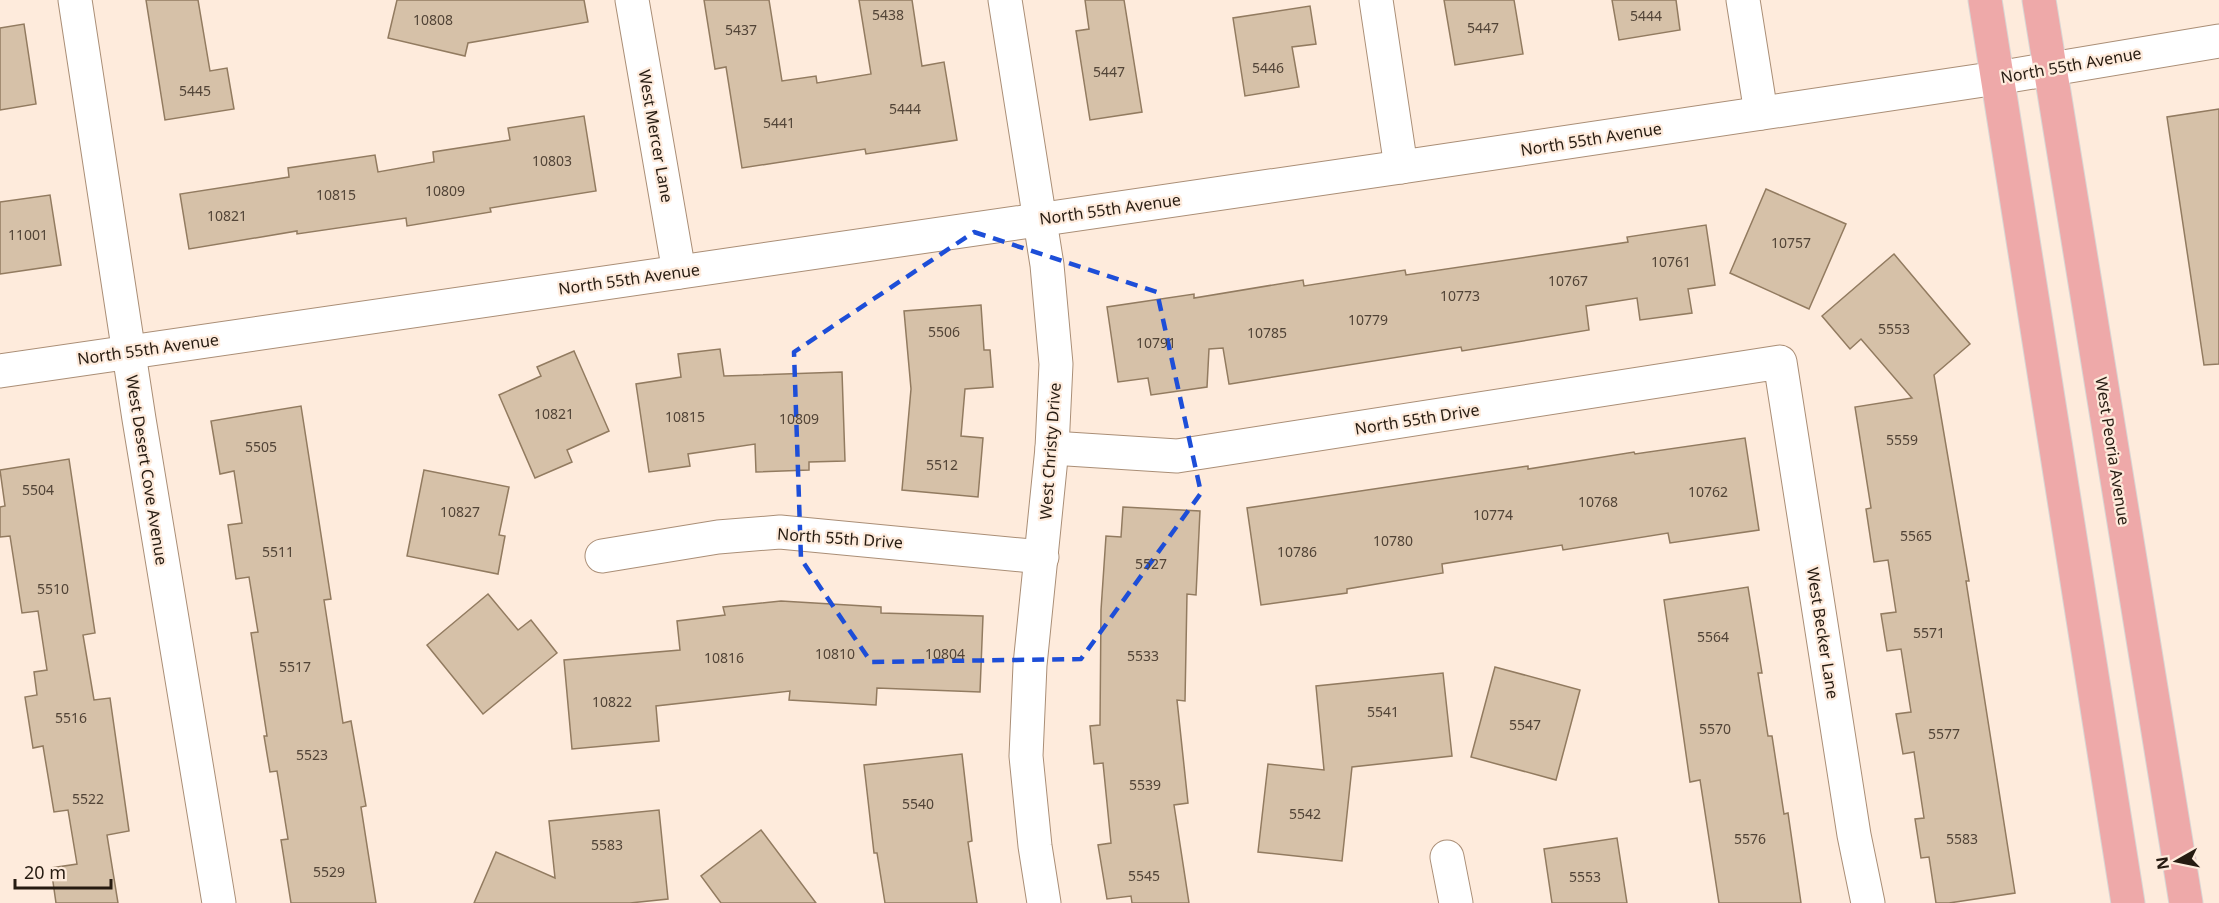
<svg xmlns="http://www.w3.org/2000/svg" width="2219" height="903" viewBox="0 0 2219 903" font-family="'Noto Sans',sans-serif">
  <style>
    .building { fill: #d6c1a8; stroke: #927b60; stroke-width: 1.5 }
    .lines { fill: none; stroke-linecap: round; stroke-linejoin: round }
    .minor-casing { stroke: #aa8e76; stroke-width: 35 }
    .major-casing { stroke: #d8d6d4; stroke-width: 35 }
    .minor { stroke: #fff; stroke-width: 33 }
    .major { stroke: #eea9a9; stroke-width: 33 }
    .marked { fill: none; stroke: #1d4ed8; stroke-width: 4.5; stroke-dasharray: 12 8; stroke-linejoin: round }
    .labels { text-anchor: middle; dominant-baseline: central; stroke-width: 4.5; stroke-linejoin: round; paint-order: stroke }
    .number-label { font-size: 14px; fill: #524437 }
    .street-label { font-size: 16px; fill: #261b11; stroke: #feebdc }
  </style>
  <rect width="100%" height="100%" fill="#feebdc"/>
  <g class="building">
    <path d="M 146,0 L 198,0 L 210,71 L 227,68 L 234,109 L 165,120 Z"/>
    <path d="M 397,0 L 584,0 L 588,22 L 468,43 L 465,56 L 388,38 Z"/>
    <path d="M 704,0 L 769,0 L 782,81 L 816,76 L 817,83 L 871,74 L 859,0 L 912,0 L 922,66 L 944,62 L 957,140 L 866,154 L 865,149 L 742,168 L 726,67 L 715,69 Z"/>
    <path d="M 1085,0 L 1124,0 L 1142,112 L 1090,120 L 1076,31 L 1089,29 Z"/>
    <path d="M 1444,0 L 1514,0 L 1523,54 L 1455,65 Z"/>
    <path d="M 1612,0 L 1676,0 L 1680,30 L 1619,40 Z"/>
    <path d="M 1310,6 L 1316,44 L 1292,47 L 1299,87 L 1245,96 L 1233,18 Z"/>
    <path d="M 24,24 L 36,104 L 0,110 L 0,28 Z"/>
    <path d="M 2219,109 L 2219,364 L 2204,365 L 2167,117 Z"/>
    <path d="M 584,116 L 596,191 L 490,208 L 491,212 L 407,226 L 406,218 L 297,234 L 297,231 L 189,249 L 180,194 L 289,177 L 288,168 L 375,155 L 378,172 L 434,162 L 433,152 L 510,140 L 508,128 Z"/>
    <path d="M 1766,189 L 1846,224 L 1809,309 L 1730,273 Z"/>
    <path d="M 50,195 L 61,265 L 0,274 L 0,202 Z"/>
    <path d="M 1706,225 L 1715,285 L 1688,289 L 1692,313 L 1640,320 L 1637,298 L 1586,306 L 1589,330 L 1462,351 L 1461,347 L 1230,384 L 1229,384 L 1223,348 L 1209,349 L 1207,387 L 1151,395 L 1148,378 L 1118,382 L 1107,307 L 1194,294 L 1194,298 L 1303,280 L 1304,286 L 1405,270 L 1406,275 L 1628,242 L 1627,237 Z"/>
    <path d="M 1894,254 L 1970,344 L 1934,375 L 1969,581 L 1966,581 L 2015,893 L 1949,903 L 1936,903 L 1929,857 L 1921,858 L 1915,819 L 1924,818 L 1914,752 L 1903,754 L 1896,714 L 1911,712 L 1901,649 L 1887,651 L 1881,614 L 1896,612 L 1888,560 L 1874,562 L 1866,509 L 1871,508 L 1855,407 L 1912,398 L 1861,339 L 1850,349 L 1822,316 Z"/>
    <path d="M 981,305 L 984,350 L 990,350 L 993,387 L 965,389 L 961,436 L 983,438 L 978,497 L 902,490 L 911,389 L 904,311 Z"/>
    <path d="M 720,349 L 724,376 L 842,372 L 845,461 L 809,462 L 809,470 L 756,472 L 755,444 L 688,454 L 690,466 L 649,472 L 636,384 L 681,377 L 678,354 Z"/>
    <path d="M 574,351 L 609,431 L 567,450 L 572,462 L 535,478 L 499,395 L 541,376 L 537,367 Z"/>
    <path d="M 301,406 L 331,599 L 324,600 L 343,723 L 351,721 L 366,806 L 361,807 L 376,903 L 291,903 L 281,840 L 288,839 L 277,771 L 270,772 L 264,736 L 267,736 L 251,633 L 258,632 L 249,577 L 236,579 L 228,525 L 242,523 L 234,471 L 220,474 L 211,421 Z"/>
    <path d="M 1745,438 L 1759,530 L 1670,543 L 1668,533 L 1563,550 L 1562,545 L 1442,564 L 1443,573 L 1347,589 L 1347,593 L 1261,605 L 1247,508 L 1528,466 L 1528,469 L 1634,452 L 1635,454 Z"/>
    <path d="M 69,459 L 95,633 L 83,635 L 94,700 L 110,698 L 129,831 L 107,835 L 118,903 L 56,903 L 51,868 L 77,864 L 68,810 L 54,812 L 43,746 L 33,748 L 25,697 L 37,695 L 34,672 L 47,670 L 38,611 L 22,613 L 10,536 L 0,537 L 0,507 L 5,506 L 0,470 Z"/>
    <path d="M 424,470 L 509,487 L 499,535 L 505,536 L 498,574 L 407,556 Z"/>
    <path d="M 1123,507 L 1200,511 L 1196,595 L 1187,594 L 1185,701 L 1177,700 L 1188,803 L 1174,805 L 1189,903 L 1132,903 L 1131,896 L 1107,899 L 1098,845 L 1111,843 L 1103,763 L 1094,764 L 1090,726 L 1100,725 L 1101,610 L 1106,536 L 1121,537 Z"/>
    <path d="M 1748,587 L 1762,673 L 1758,673 L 1768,736 L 1772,736 L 1784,814 L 1788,813 L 1801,903 L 1719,903 L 1700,780 L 1690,782 L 1664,600 Z"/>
    <path d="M 488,594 L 518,630 L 531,620 L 557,653 L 483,714 L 427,645 Z"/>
    <path d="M 781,601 L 881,607 L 881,613 L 983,616 L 980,692 L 877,688 L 876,705 L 789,700 L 790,691 L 656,706 L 659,741 L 572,749 L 564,660 L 680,650 L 677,621 L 725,615 L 723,607 Z"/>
    <path d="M 1495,667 L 1580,690 L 1556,780 L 1471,757 Z"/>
    <path d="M 1443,673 L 1452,756 L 1352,767 L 1342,861 L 1258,852 L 1268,764 L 1324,770 L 1316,686 Z"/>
    <path d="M 962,754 L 972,841 L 968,842 L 977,903 L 885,903 L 877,853 L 874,853 L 864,765 Z"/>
    <path d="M 659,810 L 668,899 L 630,903 L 474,903 L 496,852 L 555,878 L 549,821 Z"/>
    <path d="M 761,830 L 816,903 L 721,903 L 701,876 Z"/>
    <path d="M 1617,838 L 1627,903 L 1552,903 L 1544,849 Z"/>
  </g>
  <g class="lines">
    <g class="minor-casing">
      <g id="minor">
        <path d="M 75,0 L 139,419 L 219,903"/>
        <path d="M 632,0 L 679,272"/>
        <path d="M 1005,0 L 1047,265 L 1056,364 L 1052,448 L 1030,665 L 1026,756 L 1035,846 L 1044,903"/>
        <path d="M 1376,0 L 1401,167"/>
        <path d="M 1743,0 L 1761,113"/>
        <path d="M 0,371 L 1401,167 L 1997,78 L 2219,41"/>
        <path d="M 1052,448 L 1177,456 L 1780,362 L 1854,835 L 1868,903"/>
        <path d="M 602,556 L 718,537 L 780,532 L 1042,557"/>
        <path d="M 1447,857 L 1456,903"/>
      </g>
    </g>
    <g class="major-casing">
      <g id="major">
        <path d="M 1985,0 L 2128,903"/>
        <path d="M 2039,0 L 2186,903"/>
      </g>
    </g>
    <use href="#minor" class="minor"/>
    <use href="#major" class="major"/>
  </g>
  <path class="marked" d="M 974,232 L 1157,292 L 1201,493 L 1081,659 L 871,662 L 801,559 L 794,352 Z"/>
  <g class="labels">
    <g class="number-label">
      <text x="888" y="14">5438</text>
      <text x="1646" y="15">5444</text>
      <text x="433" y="19">10808</text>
      <text x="1483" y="27">5447</text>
      <text x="741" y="29">5437</text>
      <text x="1268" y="67">5446</text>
      <text x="1109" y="71">5447</text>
      <text x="195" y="90">5445</text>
      <text x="905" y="108">5444</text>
      <text x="779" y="122">5441</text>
      <text x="552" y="160">10803</text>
      <text x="445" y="190">10809</text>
      <text x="336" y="194">10815</text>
      <text x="227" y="215">10821</text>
      <text x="28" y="234">11001</text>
      <text x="1791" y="242">10757</text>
      <text x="1671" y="261">10761</text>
      <text x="1568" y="280">10767</text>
      <text x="1460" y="295">10773</text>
      <text x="1368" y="319">10779</text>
      <text x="1894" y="328">5553</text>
      <text x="944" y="331">5506</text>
      <text x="1267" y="332">10785</text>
      <text x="1156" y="342">10791</text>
      <text x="554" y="413">10821</text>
      <text x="685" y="416">10815</text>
      <text x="799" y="418">10809</text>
      <text x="1902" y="439">5559</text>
      <text x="261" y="446">5505</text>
      <text x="942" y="464">5512</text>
      <text x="38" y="489">5504</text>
      <text x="1708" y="491">10762</text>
      <text x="1598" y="501">10768</text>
      <text x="460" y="511">10827</text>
      <text x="1493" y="514">10774</text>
      <text x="1916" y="535">5565</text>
      <text x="1393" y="540">10780</text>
      <text x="278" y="551">5511</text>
      <text x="1297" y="551">10786</text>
      <text x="1151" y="563">5527</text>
      <text x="53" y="588">5510</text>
      <text x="1929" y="632">5571</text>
      <text x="1713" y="636">5564</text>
      <text x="835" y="653">10810</text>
      <text x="945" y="653">10804</text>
      <text x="1143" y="655">5533</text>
      <text x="724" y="657">10816</text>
      <text x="295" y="666">5517</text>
      <text x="612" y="701">10822</text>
      <text x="1383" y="711">5541</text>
      <text x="71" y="717">5516</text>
      <text x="1525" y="724">5547</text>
      <text x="1715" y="728">5570</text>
      <text x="1944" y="733">5577</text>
      <text x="312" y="754">5523</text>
      <text x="1145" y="784">5539</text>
      <text x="88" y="798">5522</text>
      <text x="918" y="803">5540</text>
      <text x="1305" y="813">5542</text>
      <text x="1750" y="838">5576</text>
      <text x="1962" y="838">5583</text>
      <text x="607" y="844">5583</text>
      <text x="329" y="871">5529</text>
      <text x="1144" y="875">5545</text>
      <text x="1585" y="876">5553</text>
    </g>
    <g class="street-label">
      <text transform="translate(2071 65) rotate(-10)">North 55th Avenue</text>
      <text transform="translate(656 136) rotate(80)">West Mercer Lane</text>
      <text transform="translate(1591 139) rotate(-9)">North 55th Avenue</text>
      <text transform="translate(1110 209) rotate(-8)">North 55th Avenue</text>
      <text transform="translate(629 279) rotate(-8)">North 55th Avenue</text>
      <text transform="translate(148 349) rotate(-8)">North 55th Avenue</text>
      <text transform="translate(1417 419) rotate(-9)">North 55th Drive</text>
      <text transform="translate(1050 451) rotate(-86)">West Christy Drive</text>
      <text transform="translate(2113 451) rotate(81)">West Peoria Avenue</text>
      <text transform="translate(147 470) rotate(81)">West Desert Cove Avenue</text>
      <text transform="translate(840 538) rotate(4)">North 55th Drive</text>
      <text transform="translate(1823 633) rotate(81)">West Becker Lane</text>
    </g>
  </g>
  <g transform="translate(2177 861) rotate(261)" stroke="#feebdc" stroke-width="4.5" paint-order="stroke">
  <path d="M0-4.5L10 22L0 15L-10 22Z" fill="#261b11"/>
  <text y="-9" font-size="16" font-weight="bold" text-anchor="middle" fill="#261b11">N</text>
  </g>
  <path d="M15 879v9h96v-9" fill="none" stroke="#261b11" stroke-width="3"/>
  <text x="24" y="879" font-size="18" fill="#261b11" stroke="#feebdc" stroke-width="4.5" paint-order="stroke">20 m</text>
</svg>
